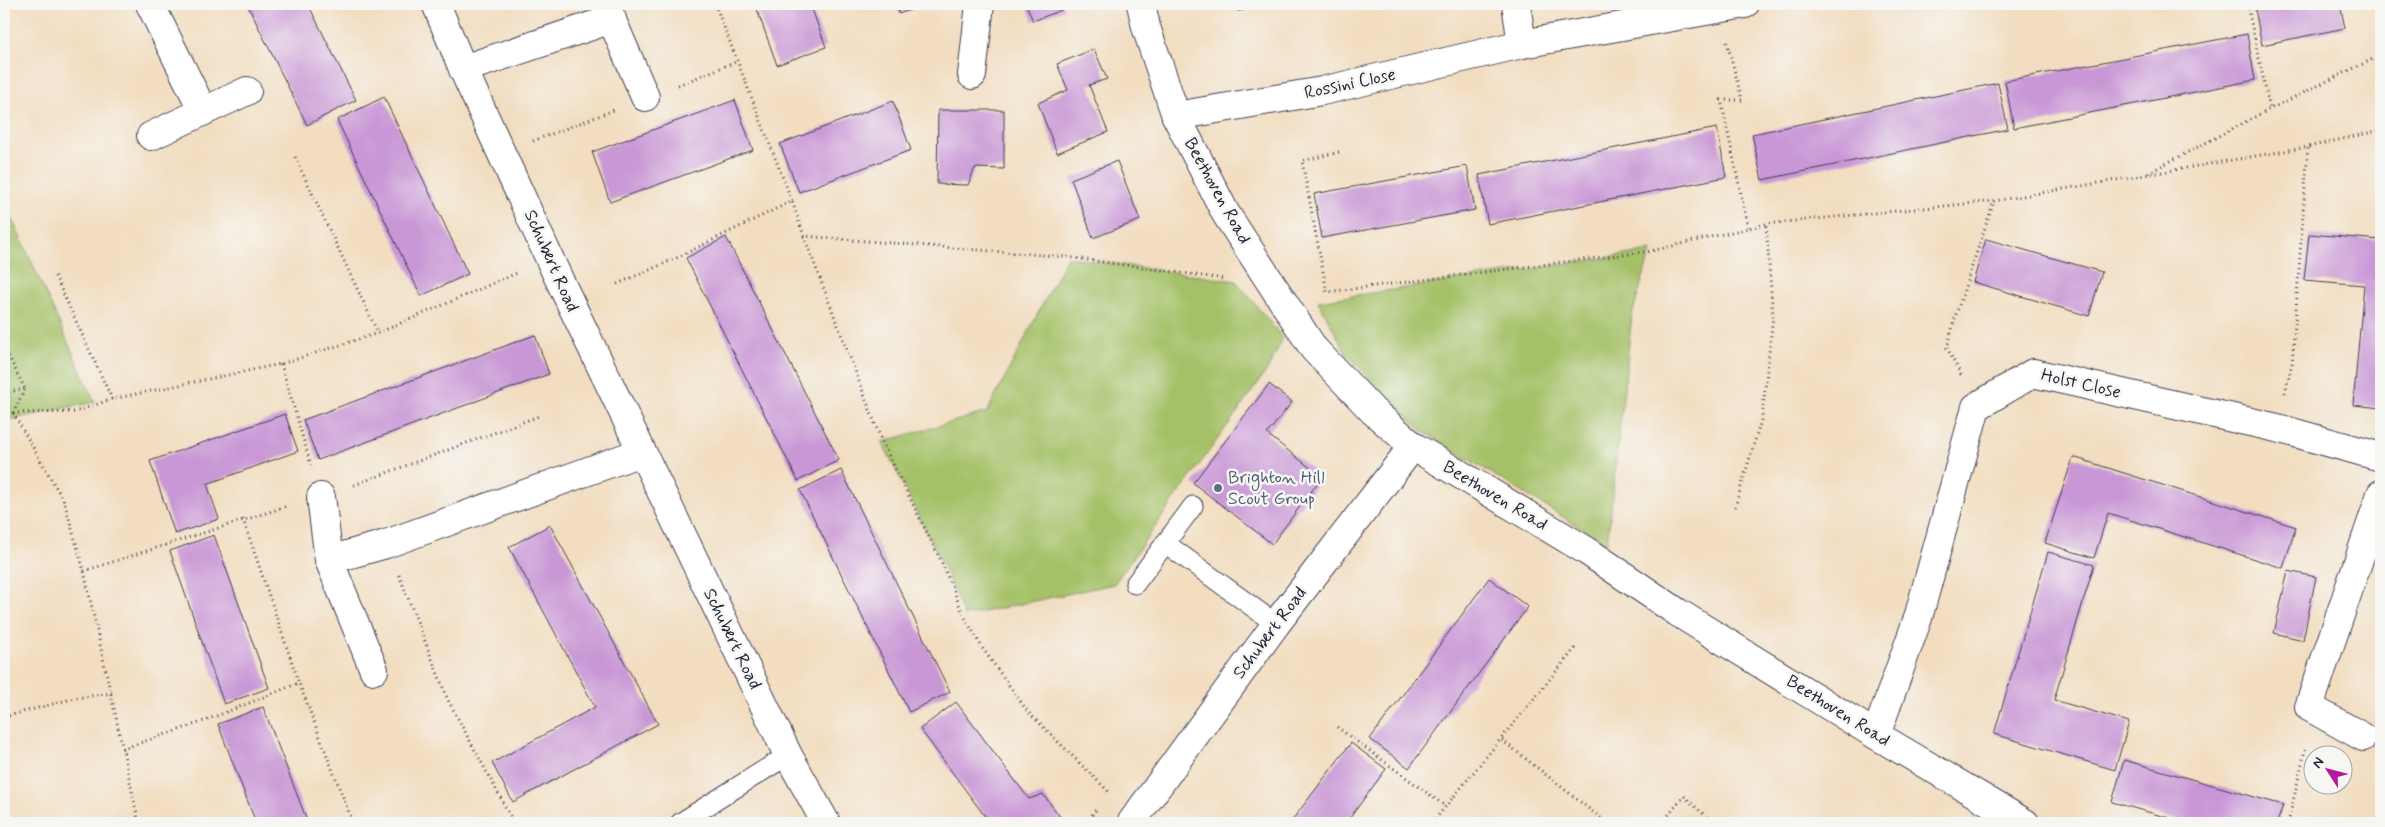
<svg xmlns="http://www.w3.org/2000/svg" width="2385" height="827" viewBox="0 0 2385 827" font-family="Mynerve,sans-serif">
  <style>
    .green { fill: #a5c168; stroke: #647252 }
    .building { fill: #c997d6 }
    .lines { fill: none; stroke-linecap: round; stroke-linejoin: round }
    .lane-casing { stroke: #413e4f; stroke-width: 21 }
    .street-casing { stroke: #413e4f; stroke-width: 30 }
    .path { stroke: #413e4f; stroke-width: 3; stroke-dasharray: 1 4; stroke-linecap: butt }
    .lane { stroke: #fff; stroke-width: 19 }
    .street { stroke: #fff; stroke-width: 28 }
    .service-dot { fill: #5c6f8a; stroke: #f6f6f2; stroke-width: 2 }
    .labels { text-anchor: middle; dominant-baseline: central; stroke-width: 5; stroke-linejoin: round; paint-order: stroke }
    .street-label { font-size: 18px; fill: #22223b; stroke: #f6f6f2 }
    .service-label { font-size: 18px; fill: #4e5e75; stroke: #f6f6f2; text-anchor: start }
  </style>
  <rect width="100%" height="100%" fill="#f6f6f2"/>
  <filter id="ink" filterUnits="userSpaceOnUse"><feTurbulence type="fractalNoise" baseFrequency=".02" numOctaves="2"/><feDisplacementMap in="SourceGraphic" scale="10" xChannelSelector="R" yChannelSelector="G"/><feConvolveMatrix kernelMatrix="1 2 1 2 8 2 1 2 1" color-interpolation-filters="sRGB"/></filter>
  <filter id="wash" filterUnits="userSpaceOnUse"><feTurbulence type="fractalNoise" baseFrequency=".0096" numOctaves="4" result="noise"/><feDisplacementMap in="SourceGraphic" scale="20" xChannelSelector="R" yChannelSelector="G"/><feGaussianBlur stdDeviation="1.12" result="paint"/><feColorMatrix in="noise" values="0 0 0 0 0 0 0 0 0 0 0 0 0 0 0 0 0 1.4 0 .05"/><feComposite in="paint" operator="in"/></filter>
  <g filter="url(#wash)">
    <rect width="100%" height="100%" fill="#f2ddc0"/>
    <g class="green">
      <path d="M 4,201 L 95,402 L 4,421 Z"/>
      <path d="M 1651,251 L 1632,315 L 1607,544 L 1422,431 L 1389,399 L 1346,353 L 1318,301 Z"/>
      <path d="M 1067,257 L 1236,281 L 1283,338 L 1268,369 L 1114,584 L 964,616 L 942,563 L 882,442 L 987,412 Z"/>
    </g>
    <g id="blocks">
      <g class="building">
        <path d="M 247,4 L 308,4 L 356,100 L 307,125 Z"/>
        <path d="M 755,4 L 810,4 L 826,47 L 777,65 Z"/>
        <path d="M 896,4 L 926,4 L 899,14 Z"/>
        <path d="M 1026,4 L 1062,4 L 1064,9 L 1033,21 Z"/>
        <path d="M 1236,4 L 1269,4 L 1269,5 L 1238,11 Z"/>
        <path d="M 2254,4 L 2340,4 L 2345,28 L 2262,45 Z"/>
        <path d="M 2247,34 L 2255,80 L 2014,128 L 2005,81 Z"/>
        <path d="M 1094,49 L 1107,79 L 1089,85 L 1108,132 L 1057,153 L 1038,103 L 1068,90 L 1057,64 Z"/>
        <path d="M 1998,83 L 2008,129 L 1762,180 L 1752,134 Z"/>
        <path d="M 384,97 L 468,274 L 421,296 L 337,120 Z"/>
        <path d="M 735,100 L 753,150 L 610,202 L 592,152 Z"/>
        <path d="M 893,101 L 911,150 L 799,192 L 780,144 Z"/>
        <path d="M 938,110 L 1004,110 L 1004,169 L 975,168 L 968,185 L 937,184 Z"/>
        <path d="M 1717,128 L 1726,177 L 1488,224 L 1479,175 Z"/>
        <path d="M 1117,161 L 1140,220 L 1093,238 L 1071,179 Z"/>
        <path d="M 1467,166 L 1475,210 L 1322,238 L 1314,194 Z"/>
        <path d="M 2309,234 L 2381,240 L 2381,408 L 2353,405 L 2364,285 L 2304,280 Z"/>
        <path d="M 726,237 L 839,460 L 798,481 L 686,258 Z"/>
        <path d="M 1986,239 L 2102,272 L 2089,316 L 1973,282 Z"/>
        <path d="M 535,335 L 549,374 L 318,460 L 303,420 Z"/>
        <path d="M 1269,384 L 1292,402 L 1267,434 L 1322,477 L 1272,544 L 1193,483 Z"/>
        <path d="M 285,414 L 298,451 L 207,484 L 219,519 L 175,534 L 150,461 Z"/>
        <path d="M 2073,457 L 2296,527 L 2283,568 L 2108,513 L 2094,558 L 2045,543 Z"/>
        <path d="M 841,470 L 950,692 L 909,712 L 800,490 Z"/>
        <path d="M 550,525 L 658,724 L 513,802 L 492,763 L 595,707 L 509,547 Z"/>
        <path d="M 214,535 L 269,688 L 224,704 L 170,551 Z"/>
        <path d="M 2048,552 L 2094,565 L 2054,700 L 2129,722 L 2115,770 L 1994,734 Z"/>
        <path d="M 2288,571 L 2316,577 L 2303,640 L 2274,633 Z"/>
        <path d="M 1489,578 L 1528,607 L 1409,768 L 1370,739 Z"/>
        <path d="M 956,702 L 1029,799 L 1043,794 L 1065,823 L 990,823 L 920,729 Z"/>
        <path d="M 263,707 L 308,823 L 256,823 L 218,724 Z"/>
        <path d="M 1351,743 L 1386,769 L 1346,823 L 1290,823 Z"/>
        <path d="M 2124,760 L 2283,805 L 2277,823 L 2187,823 L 2112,802 Z"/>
      </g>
    </g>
  </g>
  <g filter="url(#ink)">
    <use href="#blocks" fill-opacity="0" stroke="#413e4f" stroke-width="1"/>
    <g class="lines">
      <g class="lane-casing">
        <g id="lane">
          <path d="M 1165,543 L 1276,624"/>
          <path d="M 1135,584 L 1193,506"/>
          <path d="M 680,823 L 788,755"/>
        </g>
      </g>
      <g class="street-casing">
        <g id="street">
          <path d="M 150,4 L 203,111"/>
          <path d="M 436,4 L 463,69 L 557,275 L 788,755 L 826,823"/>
          <path d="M 605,4 L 645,97"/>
          <path d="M 1141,4 L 1146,27 L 1176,116 L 1226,214 L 1314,349 L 1373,411 L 1413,446 L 1587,551 L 1677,612 L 1876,735 L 2025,823"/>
          <path d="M 1516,4 L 1522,44"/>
          <path d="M 463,69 L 612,19"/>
          <path d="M 972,75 L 980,4"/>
          <path d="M 1176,116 L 1322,91 L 1522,44 L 1745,4"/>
          <path d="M 151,136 L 247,91"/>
          <path d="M 321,497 L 329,560 L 374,670"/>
          <path d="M 329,560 L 386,544 L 641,452"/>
          <path d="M 1876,735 L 1918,618 L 1976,407 L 2033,373 L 2277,428 L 2381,457"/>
          <path d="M 2363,737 L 2309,707 L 2381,494"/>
          <path d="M 1131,823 L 1276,624 L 1413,446"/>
        </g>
      </g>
      <g class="path">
        <path d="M 715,4 L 792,201"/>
        <path d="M 2247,4 L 2270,109"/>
        <path d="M 4,11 L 17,4"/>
        <path d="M 1727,42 L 1742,100 L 1721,100 L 1748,227"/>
        <path d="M 678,85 L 738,61"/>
        <path d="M 533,141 L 614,110"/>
        <path d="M 1339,152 L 1302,161 L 1327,292 L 1651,251 L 1766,224 L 1994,201 L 2308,147 L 2381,130"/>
        <path d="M 295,157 L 378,333"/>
        <path d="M 2148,173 L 2270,109 L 2381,55"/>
        <path d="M 804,236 L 882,442 L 942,563 L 964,616 L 983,649 L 1028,712 L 1109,792"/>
        <path d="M 55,276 L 112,399"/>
        <path d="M 617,284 L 672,260 L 792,201 L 804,236 L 1067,257 L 1225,279"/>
        <path d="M 4,347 L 25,389"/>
        <path d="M 281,364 L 311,465"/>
        <path d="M 1961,375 L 1947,348 L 1956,314 L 1994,201"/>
        <path d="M 4,393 L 24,389"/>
        <path d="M 2285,393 L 2292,364 L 2308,147"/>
        <path d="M 13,413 L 75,412 L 112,399 L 281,364 L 378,333 L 517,273"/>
        <path d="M 13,413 L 64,501 L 84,571 L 139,823"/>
        <path d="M 13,413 L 25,389"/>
        <path d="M 354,485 L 539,416"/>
        <path d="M 1735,507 L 1762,417 L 1773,316 L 1766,224"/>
        <path d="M 243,519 L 299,683 L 353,823"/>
        <path d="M 84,571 L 288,506"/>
        <path d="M 399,575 L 448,700 L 514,823"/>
        <path d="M 4,717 L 75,698 L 112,693"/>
        <path d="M 1337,727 L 1445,806"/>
        <path d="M 1502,740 L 1607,823"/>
        <path d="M 122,749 L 199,723 L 299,683"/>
        <path d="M 1092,815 L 1098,807"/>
        <path d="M 1432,823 L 1577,646"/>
        <path d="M 1662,823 L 1684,796 L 1713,823"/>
        <path d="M 2288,823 L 2306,746"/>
      </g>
      <use href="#lane" class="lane"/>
      <use href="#street" class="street"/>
    </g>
  </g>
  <circle class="service-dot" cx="1218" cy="488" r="5"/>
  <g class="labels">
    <g class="street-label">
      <text transform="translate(1350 84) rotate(-12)">Rossini Close</text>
      <text transform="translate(1217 191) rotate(61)">Beethoven Road</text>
      <text transform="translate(551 261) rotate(66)">Schubert Road</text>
      <text transform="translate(2081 384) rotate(13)">Holst Close</text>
      <text transform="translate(1495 496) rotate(31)">Beethoven Road</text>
      <text transform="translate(1270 633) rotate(-53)">Schubert Road</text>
      <text transform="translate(732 639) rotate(64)">Schubert Road</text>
      <text transform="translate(1838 711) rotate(32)">Beethoven Road</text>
    </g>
    <g class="service-label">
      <text x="1228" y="478">Brighton Hill<tspan x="1228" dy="21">Scout Group</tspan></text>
    </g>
  </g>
  <rect width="2385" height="827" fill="none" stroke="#f6f6f2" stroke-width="20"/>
  <g transform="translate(2328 770) rotate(306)"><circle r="24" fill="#f6f6f2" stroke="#a1a1a9"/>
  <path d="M0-4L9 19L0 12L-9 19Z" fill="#b5179e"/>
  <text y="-8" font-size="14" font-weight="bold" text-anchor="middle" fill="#22223b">N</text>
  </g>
</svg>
